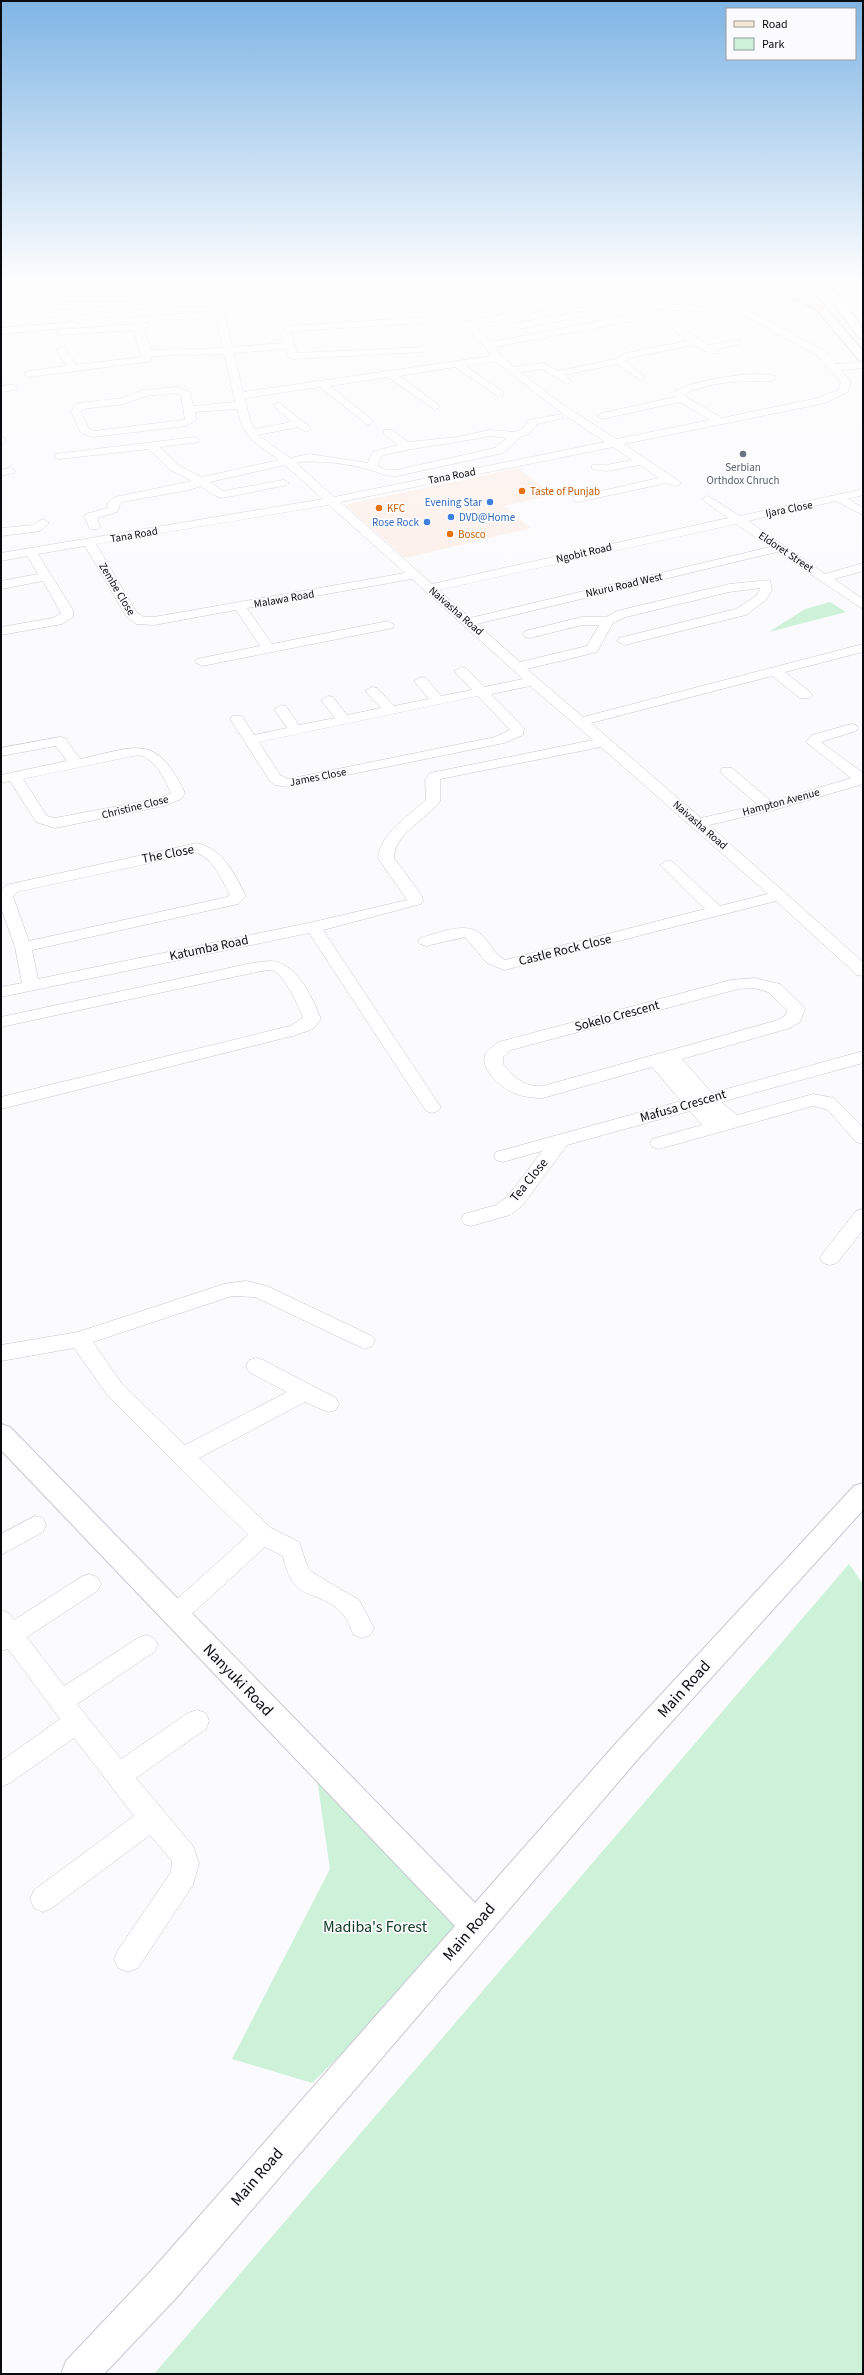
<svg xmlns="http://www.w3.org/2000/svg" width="864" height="2375" viewBox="0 0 864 2375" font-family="'Source Sans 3',sans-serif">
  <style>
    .commercial { fill: #fceee7 }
    .green { fill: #cdf1d9 }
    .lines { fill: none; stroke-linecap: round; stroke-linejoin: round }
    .minor-casing { stroke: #c6c7d3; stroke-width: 1 }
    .tertiary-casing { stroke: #c6c7d3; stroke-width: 2 }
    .secondary-casing { stroke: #c6c7d3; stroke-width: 2 }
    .minor { fill: #fff; fill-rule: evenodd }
    .tertiary { fill: #fff; fill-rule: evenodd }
    .secondary { fill: #f4e9d1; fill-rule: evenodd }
    .worship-dot { fill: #6b7280; stroke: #fbfbfd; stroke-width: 1.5 }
    .food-dot { fill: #e8710a; stroke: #fbfbfd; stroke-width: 1.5 }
    .shop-dot { fill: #3f7fe0; stroke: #fbfbfd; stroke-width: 1.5 }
    .labels { text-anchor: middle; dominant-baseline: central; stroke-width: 3.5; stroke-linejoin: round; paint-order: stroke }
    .far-worship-label { font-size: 11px; fill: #5b616d; stroke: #fbfbfd }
    .far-street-label { font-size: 11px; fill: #0a0b0f; stroke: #fbfbfd }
    .far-food-label { font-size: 11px; fill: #c56008; stroke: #fbfbfd; text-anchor: start }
    .far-shop-label { font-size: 11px; fill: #366cbe; stroke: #fbfbfd; text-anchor: end }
    .street-label { font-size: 13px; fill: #0a0b0f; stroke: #fbfbfd }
    .near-street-label { font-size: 16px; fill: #0a0b0f; stroke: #fbfbfd }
    .near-park-label { font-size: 16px; fill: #0d3a22; stroke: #fbfbfd }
  </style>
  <rect width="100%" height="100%" fill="#fbfbfd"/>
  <path class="commercial" d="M 518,468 L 553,495 L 504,506 L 531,528 L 405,558 L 345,505 Z"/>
  <g class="green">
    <path d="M 830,602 L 846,612 L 769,632 L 805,609 Z"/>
    <path d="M 849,1564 L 863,1584 L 863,2374 L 154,2374 Z"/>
    <path d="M 317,1779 L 457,1928 L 450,1948 L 312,2083 L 232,2059 L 330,1869 Z"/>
  </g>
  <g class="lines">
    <g class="minor-casing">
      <g id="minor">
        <path d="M 1,295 C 97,297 194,298 290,296 C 302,296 345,292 353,300 L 348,303 L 325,301 L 221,303 L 232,347 L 284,343 L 280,333 L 289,326 L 424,317 L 429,320 L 424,323 L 297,331 L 290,333 L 297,353 L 426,347 L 427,349 L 422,352 L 293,359 L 289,358 L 286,349 L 234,353 L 243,392 L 491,356 L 485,347 L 463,325 L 466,321 L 523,310 L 535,304 L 548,301 L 632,301 L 705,307 L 707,309 L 702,312 L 638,308 L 642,316 L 637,320 L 495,347 L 501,356 L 514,367 L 544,363 L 558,371 L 616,359 L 626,353 L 687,341 L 671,328 L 669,326 L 674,323 L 708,345 L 740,340 L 740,344 L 717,349 L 717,353 L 709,353 L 694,345 L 629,358 L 625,361 L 645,377 L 640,380 L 617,364 L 565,375 L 572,381 L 567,384 L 542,369 L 521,372 L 556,400 L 616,439 L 710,420 L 680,402 L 602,419 L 597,416 L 602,413 L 676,397 L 674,393 L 675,391 C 696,380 752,370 775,376 L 776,378 L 771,381 C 744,381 710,381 685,394 L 686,397 L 722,418 L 818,398 L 838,390 L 841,382 L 818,356 L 742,314 L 742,310 L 748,310 L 826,352 L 836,364 L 863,362 L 863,368 L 841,370 L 851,382 L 848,392 L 825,403 L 624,444 L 679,481 L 681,483 L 679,485 L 675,486 L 667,483 L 578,502 L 574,501 L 572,499 L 574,497 L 659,478 L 640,465 L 606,471 L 592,469 L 592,465 L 606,465 L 632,460 L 613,447 L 340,502 L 432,584 L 728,518 L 704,501 L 702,499 L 708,496 L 740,516 L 863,489 L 863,495 L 848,499 L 863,508 L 863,515 L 836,501 L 748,521 L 825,574 L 863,563 L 863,571 L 834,579 L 863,599 L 863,609 L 777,552 L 477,624 L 520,662 L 587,646 L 599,625 L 582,625 L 530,638 L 525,637 L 523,634 L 525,631 L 582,617 L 606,617 L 617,611 L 729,584 L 770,580 L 772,590 L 766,600 L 746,615 L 624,645 L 617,641 L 619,638 L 736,609 L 757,595 L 760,588 L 729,592 L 626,617 L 613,623 L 597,652 L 527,669 L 583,717 L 863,644 L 863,652 L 785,672 L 810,692 L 812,695 L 810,698 L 800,698 L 772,676 L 591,723 L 701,818 L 758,805 L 722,774 L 720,771 L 722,768 L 732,768 L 772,802 L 851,778 L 806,742 L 812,735 L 851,724 L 856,725 L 858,728 L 856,731 L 821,742 L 863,773 L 863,784 L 774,810 L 709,825 L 863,962 L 863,976 L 857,975 L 776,901 L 504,970 L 487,963 L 465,937 L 426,946 L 420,944 L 418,941 L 420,938 C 439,933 469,919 484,937 C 491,945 495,955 505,960 L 705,909 L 663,868 L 660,865 L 668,860 L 673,862 L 720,906 L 768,894 L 601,747 L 440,779 L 440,801 C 427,820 395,832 394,858 L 422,896 L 423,901 L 421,904 L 323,930 L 438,1103 L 441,1107 L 438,1111 L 432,1113 L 426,1111 L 309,933 L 1,997 L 1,987 L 22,983 L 15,947 L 1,908 L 1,891 L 6,885 L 197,843 C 224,850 234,873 246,896 L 238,904 L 32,950 L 38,979 L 313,922 L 407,900 L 378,858 C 380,834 409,815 426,800 L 425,780 L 430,773 L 593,740 L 530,686 L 491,694 L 524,728 L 523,735 L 504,743 L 288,787 L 275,785 L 270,781 L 230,719 L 232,716 L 242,716 L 254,735 L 287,728 L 274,709 L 281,705 L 286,706 L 299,725 L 335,718 L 321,700 L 328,696 L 333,697 L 347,715 L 381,708 L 365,691 L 372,687 L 377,688 L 394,706 L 429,699 L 414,681 L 421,677 L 426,678 L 441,696 L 472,690 L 454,671 L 461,667 L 466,668 L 484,687 L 523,679 L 412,579 L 247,608 L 272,644 L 388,621 L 394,625 L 393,628 L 202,666 L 195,662 L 197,659 L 260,646 L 236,610 L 154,625 L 136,624 L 126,616 L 85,546 L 38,554 L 73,610 L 73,617 L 62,624 L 1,635 L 1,627 L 53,618 L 61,613 L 43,581 L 1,589 L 1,581 L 38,574 L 27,556 L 1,561 L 1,553 L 323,499 L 285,465 L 210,482 L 223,491 L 283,480 L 287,481 L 289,483 L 287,485 L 222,498 L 211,494 L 201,486 L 189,490 L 122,502 L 120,504 L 117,512 L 97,518 L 100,526 L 98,529 L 90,529 L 84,516 L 86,514 L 107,508 L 108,502 L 115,497 L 192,481 L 170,470 L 149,449 L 59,459 L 55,458 L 55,454 L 195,437 L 200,440 L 199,442 L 160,447 L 178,465 L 202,477 L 279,460 C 256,444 243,437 237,409 L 195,412 L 196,420 L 186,426 L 93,437 L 81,433 L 71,412 L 76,404 L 80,403 L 122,398 L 143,390 L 177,387 L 190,392 L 193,406 L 235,402 L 224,354 L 152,356 L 150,361 L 146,362 L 29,377 L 24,374 L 29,371 L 66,366 L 56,350 L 61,347 L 65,348 L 76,365 L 141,357 L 134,330 L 60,335 L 57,334 L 57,330 L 134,324 L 136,323 L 130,324 L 125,321 L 130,318 L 214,311 L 213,306 L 178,306 L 52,317 L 40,313 L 49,302 L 1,301 ZM 62,301 L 156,302 L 51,311 L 58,302 ZM 548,307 L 629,308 L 632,315 L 491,342 L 474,325 L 526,315 ZM 215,316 L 223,348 L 151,350 L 143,329 L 150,326 L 145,323 L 138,323 ZM 495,361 L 563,414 L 529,420 L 521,430 L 515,432 L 489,430 L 458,437 L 408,442 L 392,430 L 384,430 L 384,434 L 398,445 L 372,452 L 368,463 L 309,454 L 290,458 L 258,435 L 298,427 L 306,432 L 311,429 L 310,427 L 278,402 L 273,405 L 292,422 L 255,429 L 250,421 L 245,398 L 320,387 L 368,425 L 373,422 L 372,420 L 330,386 L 388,377 L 435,410 L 440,407 L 439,405 L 399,376 L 455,367 L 499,397 L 503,396 L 503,392 L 466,366 ZM 176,393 L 181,396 L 185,419 L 183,420 L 94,431 L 89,429 L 81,412 L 83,409 L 124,404 L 145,396 ZM 563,414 L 605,442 L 334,497 L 296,463 C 315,459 351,464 370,470 C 380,473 386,476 397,476 L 503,453 L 520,437 L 529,434 L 537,424 L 563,418 ZM 489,436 L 507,438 L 495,448 L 397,470 L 388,470 L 378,466 L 381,456 C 417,446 453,444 489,436 ZM 329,505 L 405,573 L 154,617 L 144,617 L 137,613 L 96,544 ZM 736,524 L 770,547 L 470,618 L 439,590 ZM 478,696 L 510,730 L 495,737 L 288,779 L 280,775 L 259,742 ZM 197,853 C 214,859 222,880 230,895 L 227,897 L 29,941 L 13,897 L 17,892 Z"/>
        <path d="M 583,311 L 588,314 L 586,316 L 512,330 L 507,327 L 512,324 Z"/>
        <path d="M 73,322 L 76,323 L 76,327 L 1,334 L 1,328 Z"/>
        <path d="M 13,385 L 17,386 L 17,390 L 1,392 L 1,386 Z"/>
        <path d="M 1,437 L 5,438 L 6,442 L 1,445 Z"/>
        <path d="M 10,468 L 16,471 L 14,473 L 1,476 L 1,470 Z"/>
        <path d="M 43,519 L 49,523 L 40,531 L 1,536 L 1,528 L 33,525 Z"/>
        <path d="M 60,737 L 65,738 L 80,759 C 136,747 156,732 185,793 L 181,799 L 164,806 L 55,828 L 36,822 L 10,781 L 1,783 L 1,775 L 67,761 L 56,746 L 1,756 L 1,748 ZM 138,755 C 156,759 164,778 171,793 L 160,798 L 55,818 L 47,816 L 23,779 Z"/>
        <path d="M 270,961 C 297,962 312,997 321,1019 L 313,1029 L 296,1035 L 1,1109 L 1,1097 L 290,1026 L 303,1018 C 299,1007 285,976 274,971 C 268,969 258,972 252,973 L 1,1027 L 1,1017 L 252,963 Z"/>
        <path d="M 754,978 L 780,984 L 802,1005 L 805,1009 L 800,1022 L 790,1028 L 682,1059 L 712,1093 L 863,1051 L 863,1063 L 721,1102 L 737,1115 L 813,1094 L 834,1098 L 863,1127 L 863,1144 L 856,1142 L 828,1110 L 813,1106 L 659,1149 L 652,1147 L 650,1143 L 652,1139 L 702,1125 L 690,1111 L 567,1145 L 522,1206 L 510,1215 L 471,1226 L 464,1224 L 461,1219 L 464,1214 L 496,1205 L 508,1196 L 542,1151 L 503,1162 L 496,1160 L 494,1156 L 496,1152 L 681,1101 L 652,1067 L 543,1098 C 533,1098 525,1097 516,1094 C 503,1089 480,1070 485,1055 C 487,1050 495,1045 499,1042 L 731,980 ZM 754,988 L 768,992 L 787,1010 L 786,1015 L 778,1020 L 543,1086 C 524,1087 514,1078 503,1064 L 503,1057 L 511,1050 L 738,989 Z"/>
        <path d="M 863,1209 L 863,1230 L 837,1263 L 830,1265 L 823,1263 L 820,1258 L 823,1253 L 856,1211 Z"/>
        <path d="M 246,1281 L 267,1286 L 372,1336 L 375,1341 L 372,1346 L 365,1349 L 358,1346 L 255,1297 L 232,1296 L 93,1342 L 122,1384 L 185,1445 L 287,1392 L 249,1372 L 246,1366 L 249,1360 L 256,1358 L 263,1360 L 336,1398 L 339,1404 L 336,1410 L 328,1412 L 305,1402 L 199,1458 L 271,1528 L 299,1542 L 308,1568 L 312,1572 L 359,1600 L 374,1628 L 370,1635 L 362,1638 L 354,1635 C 350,1628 348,1619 342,1613 C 317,1587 293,1605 283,1556 L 265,1547 L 183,1622 L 175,1625 L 167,1622 L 163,1615 L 167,1608 L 248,1535 L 108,1396 L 74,1348 L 1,1361 L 1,1345 L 78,1332 L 224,1284 Z"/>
        <path d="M 35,1516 L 43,1518 L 46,1525 L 43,1532 L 1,1555 L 1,1534 Z"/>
        <path d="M 89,1574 L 97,1577 L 101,1584 L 97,1591 L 27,1637 L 64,1686 L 138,1638 L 146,1635 L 154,1638 L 158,1645 L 154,1652 L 77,1704 L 121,1759 L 188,1713 L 197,1710 L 206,1713 L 209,1721 L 206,1729 L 136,1778 L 193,1846 L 199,1863 L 193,1885 L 138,1968 L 128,1972 L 118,1968 L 114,1959 L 118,1950 L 171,1872 L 172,1861 L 150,1835 L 52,1908 L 43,1912 L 34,1908 L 30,1899 L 34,1890 L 134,1816 L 74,1738 L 10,1783 L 1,1787 L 1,1761 L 60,1719 L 8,1649 L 1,1651 L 1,1610 L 9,1613 L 14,1620 L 81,1577 Z"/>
      </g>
    </g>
    <g class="tertiary-casing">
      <g id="tertiary">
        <path d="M 806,288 L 810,289 L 863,351 L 863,361 L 859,360 L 802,293 L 802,289 Z"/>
        <path d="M 829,288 L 833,289 L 863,328 L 863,339 L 859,338 L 824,291 Z"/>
        <path d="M 1,1424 L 10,1427 L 475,1903 L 618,1741 L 854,1486 L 863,1483 L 863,1510 L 638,1759 L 178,2296 L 104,2374 L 61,2374 L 66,2361 L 152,2270 L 455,1926 L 1,1450 Z"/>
      </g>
    </g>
    <g class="secondary-casing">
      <path id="secondary" d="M 1,281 L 829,288 L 834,291 L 829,294 L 802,294 L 824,307 L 826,309 L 820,312 L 784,294 L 1,287 Z"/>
    </g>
    <use href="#minor" class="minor"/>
    <use href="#tertiary" class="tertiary"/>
    <use href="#secondary" class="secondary"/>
  </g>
  <linearGradient id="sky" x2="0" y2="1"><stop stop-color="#7fb5e4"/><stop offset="0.46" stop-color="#fdfdfe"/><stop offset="1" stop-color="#fdfdfe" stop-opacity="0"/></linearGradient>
  <rect width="864" height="610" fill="url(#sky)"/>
  <circle class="worship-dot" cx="743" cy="454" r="4"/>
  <g class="food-dot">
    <circle cx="522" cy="491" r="4"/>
    <circle cx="379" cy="508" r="4"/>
    <circle cx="450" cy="534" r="4"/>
  </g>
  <g class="shop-dot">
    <circle cx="490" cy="502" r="4"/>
    <circle cx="451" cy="517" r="4"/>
    <circle cx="427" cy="522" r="4"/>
  </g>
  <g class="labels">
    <g class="far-worship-label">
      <text x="743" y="467">Serbian<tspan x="743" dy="13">Orthdox Chruch</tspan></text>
    </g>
    <g class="far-street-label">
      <text transform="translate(452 476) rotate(-11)">Tana Road</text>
      <text transform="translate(789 509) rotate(-11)">Ijara Close</text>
      <text transform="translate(134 535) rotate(-10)">Tana Road</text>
      <text transform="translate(786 552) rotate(34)">Eldoret Street</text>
      <text transform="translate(584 553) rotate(-13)">Ngobit Road</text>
      <text transform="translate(624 585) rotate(-13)">Nkuru Road West</text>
      <text transform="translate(117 589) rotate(59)">Zembe Close</text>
      <text transform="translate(284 599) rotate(-10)">Malawa Road</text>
      <text transform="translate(456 611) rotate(41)">Naivasha Road</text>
      <text transform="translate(318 777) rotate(-11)">James Close</text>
      <text transform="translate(781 802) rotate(-15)">Hampton Avenue</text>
      <text transform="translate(135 807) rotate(-14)">Christine Close</text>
      <text transform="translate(700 825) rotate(41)">Naivasha Road</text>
    </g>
    <g class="far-food-label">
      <text x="530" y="491">Taste of Punjab</text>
      <text x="387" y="508">KFC</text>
      <text x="458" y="534">Bosco</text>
    </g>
    <g class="far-shop-label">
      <text x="482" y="502">Evening Star</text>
      <text x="459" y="517" text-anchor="start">DVD@Home</text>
      <text x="419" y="522">Rose Rock</text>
    </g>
    <g class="street-label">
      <text transform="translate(168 854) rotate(-11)">The Close</text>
      <text transform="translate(209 948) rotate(-12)">Katumba Road</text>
      <text transform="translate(565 950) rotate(-14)">Castle Rock Close</text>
      <text transform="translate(617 1016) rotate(-15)">Sokelo Crescent</text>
      <text transform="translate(683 1106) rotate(-16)">Mafusa Crescent</text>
      <text transform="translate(529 1180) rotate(-51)">Tea Close</text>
    </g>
    <g class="near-street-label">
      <text transform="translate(238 1680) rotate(46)">Nanyuki Road</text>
      <text transform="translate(684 1689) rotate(-48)">Main Road</text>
      <text transform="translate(469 1932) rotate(-49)">Main Road</text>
      <text transform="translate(257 2177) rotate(-49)">Main Road</text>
    </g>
    <g class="near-park-label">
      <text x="375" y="1927">Madiba's Forest</text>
    </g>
  </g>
  <rect width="864" height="2375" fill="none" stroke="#0a0b0f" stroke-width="4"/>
  <rect x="726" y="8" width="130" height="52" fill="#fbfbfd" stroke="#9b9b9e"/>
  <rect x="734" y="21" width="20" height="6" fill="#f4e9d1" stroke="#9b9b9e"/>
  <text x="762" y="28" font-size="12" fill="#0a0b0f">Road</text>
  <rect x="734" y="38" width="20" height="12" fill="#cdf1d9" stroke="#9b9b9e"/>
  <text x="762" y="48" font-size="12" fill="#0a0b0f">Park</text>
</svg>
